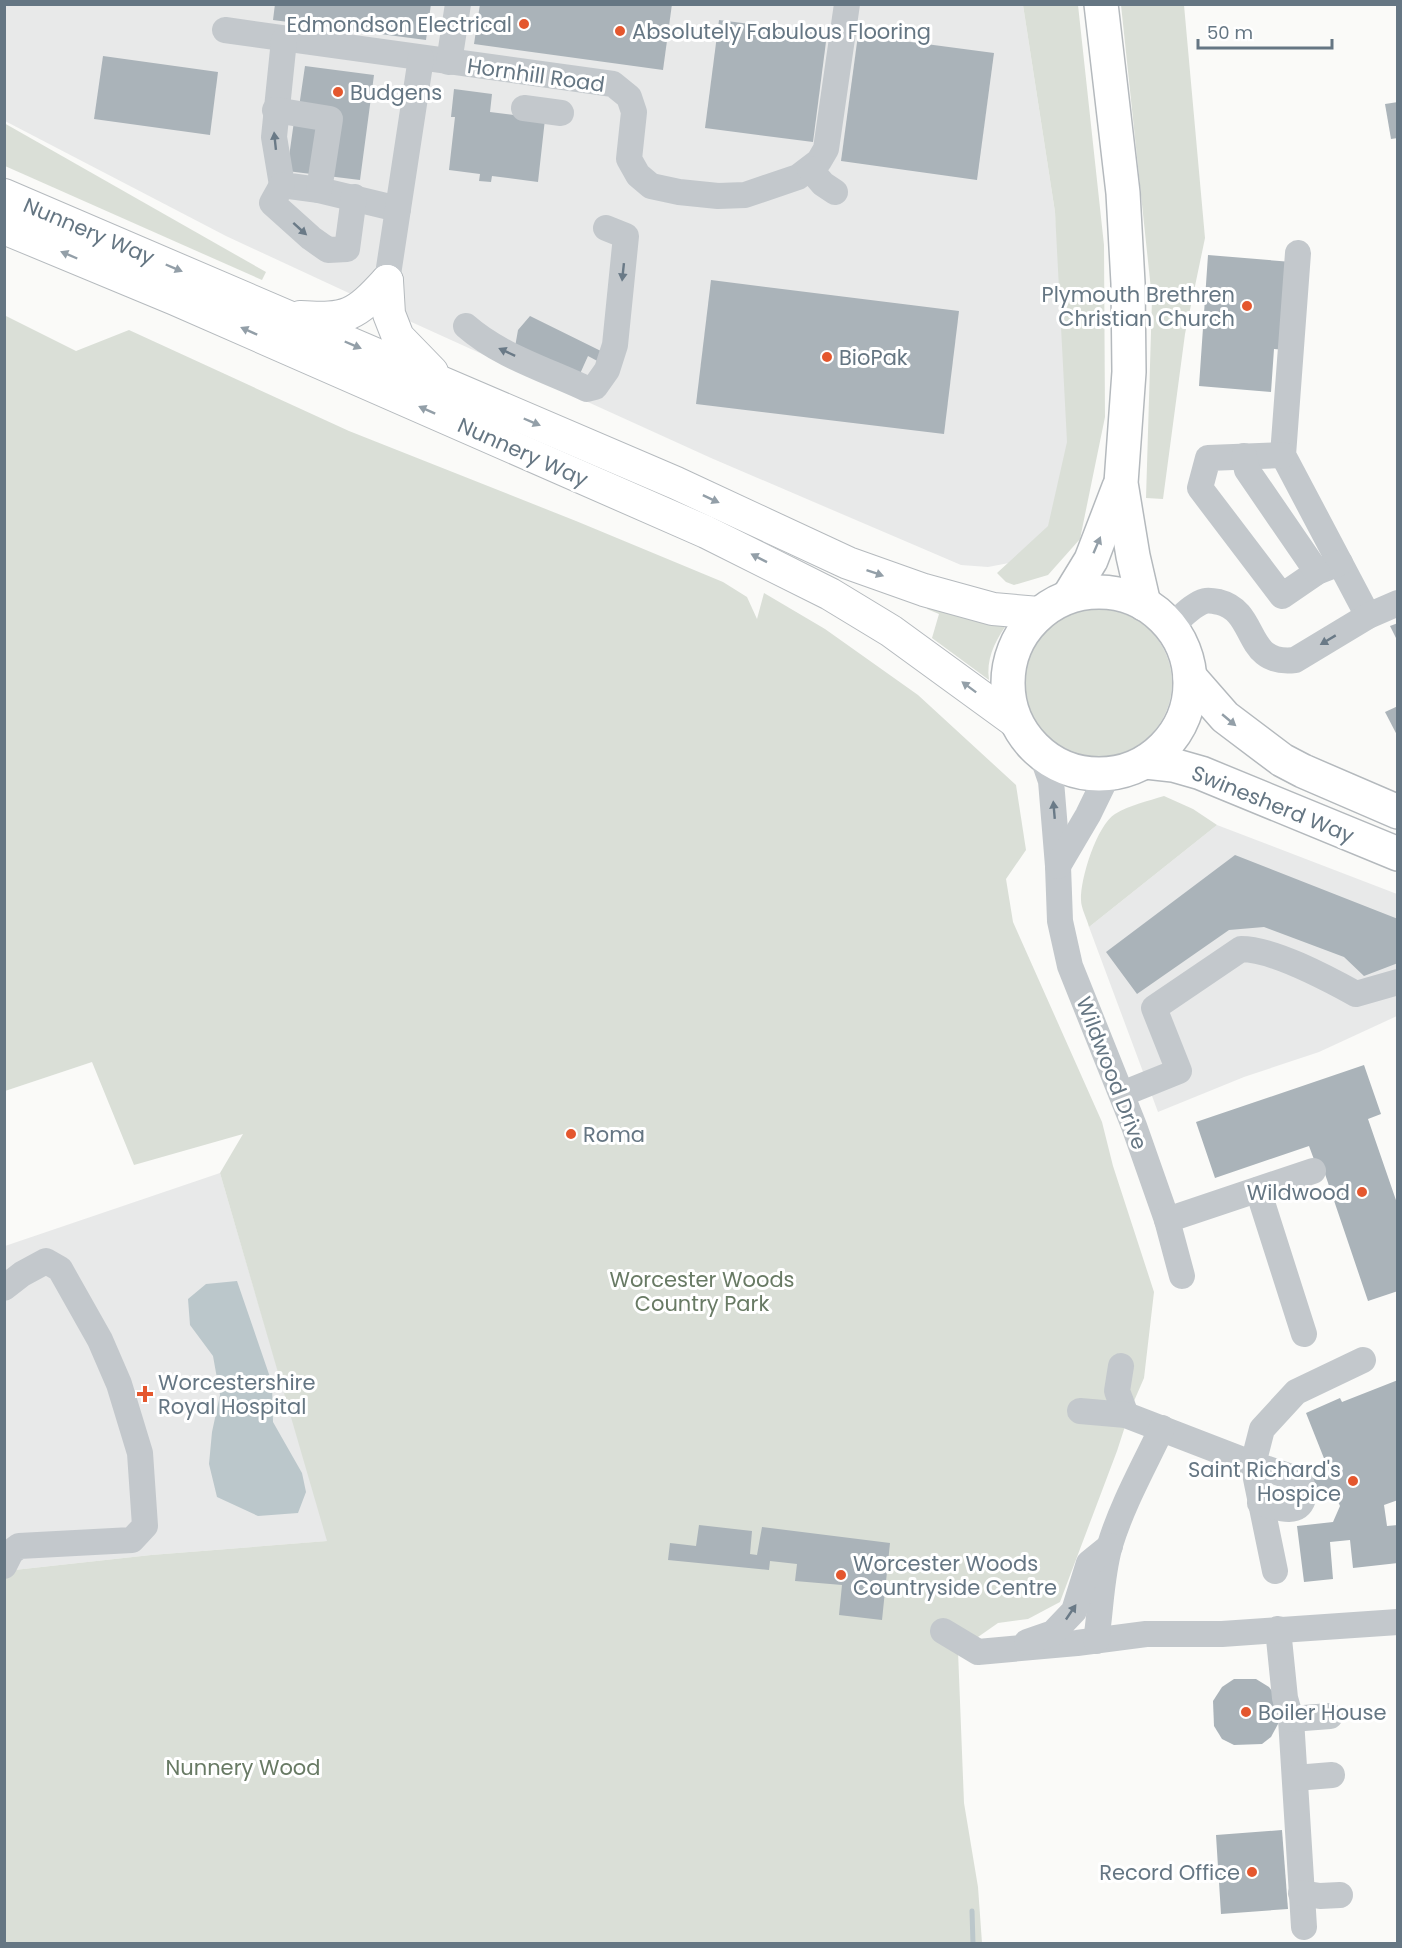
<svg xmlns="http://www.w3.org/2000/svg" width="1402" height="1948" viewBox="0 0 1402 1948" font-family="Poppins,sans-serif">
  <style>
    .built { fill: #e8e9e9 }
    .green { fill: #dadfd7 }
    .water { fill: #bbc7cb }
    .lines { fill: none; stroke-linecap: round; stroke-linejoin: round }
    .stream { stroke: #bbc7cb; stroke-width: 5 }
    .building { fill: #aab3b9 }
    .major-casing { stroke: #b5babe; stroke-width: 34 }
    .highway-casing { stroke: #b4b9bd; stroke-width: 36 }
    .minor { stroke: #c3c8cc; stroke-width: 26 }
    .major { stroke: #fff; stroke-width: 32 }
    .highway { stroke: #fff; stroke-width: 33 }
    .oneway { fill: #6a7a87 }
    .oneway2 { fill: #939fa8 }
    .poi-dot { fill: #e4572e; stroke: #fff; stroke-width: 2 }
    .labels { text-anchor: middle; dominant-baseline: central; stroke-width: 6; stroke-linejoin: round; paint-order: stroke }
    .poi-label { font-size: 21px; fill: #657683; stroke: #fff; text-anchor: start }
    .street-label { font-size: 21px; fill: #657683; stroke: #fff }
    .park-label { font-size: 21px; fill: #687a64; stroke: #fff }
  </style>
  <rect width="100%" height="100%" fill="#fafaf8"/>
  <g class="built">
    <path d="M 4,5 L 1023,5 L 1055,212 L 1072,419 L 1064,497 L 1040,546 L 1019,561 L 988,567 L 961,565 L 711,458 L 407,320 L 226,236 L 5,121 Z"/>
    <path d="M 1217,825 L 1397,894 L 1397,1016 L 1319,1052 L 1244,1077 L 1158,1112 L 1089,927 Z"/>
    <path d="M 220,1173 L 328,1541 L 151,1555 L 5,1571 L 5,1246 Z"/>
  </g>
  <g class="green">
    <path d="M 1023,5 L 1078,5 L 1104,245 L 1105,417 L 1080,539 L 1048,575 L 1014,585 L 1006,582 L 997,573 L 1048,526 L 1067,442 L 1055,212 Z"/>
    <path d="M 1121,5 L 1184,5 L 1205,238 L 1185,334 L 1163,499 L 1146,498 L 1152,299 Z"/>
    <path d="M 4,123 L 266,272 L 262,280 L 5,166 Z"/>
    <path d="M 4,315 L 76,351 L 129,330 L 349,431 L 576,521 L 723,582 L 747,597 L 757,619 L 764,593 L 825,629 L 918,695 L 1016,785 L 1026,850 L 1006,879 L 1013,922 L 1102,1122 L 1113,1166 L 1154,1292 L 1144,1378 L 1131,1408 L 1117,1451 L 1060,1602 L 1028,1619 L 998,1623 L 958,1651 L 964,1803 L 978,1887 L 982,1943 L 5,1943 L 5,1571 L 151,1555 L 327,1541 L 220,1173 L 243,1134 L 134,1165 L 92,1062 L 5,1091 Z"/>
    <path d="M 928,602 L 1005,627 C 994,643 986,660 989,680 L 932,638 L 939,614 L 927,609 Z"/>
    <circle cx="1098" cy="683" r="74"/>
    <path d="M 1164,796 L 1193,809 L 1217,825 L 1089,927 C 1087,919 1081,908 1081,900 C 1080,879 1097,825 1115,814 C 1130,805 1148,801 1164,796 Z"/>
  </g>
  <path class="water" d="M 237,1281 L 272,1383 L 273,1422 L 302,1473 L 306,1492 L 298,1513 L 258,1516 L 217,1497 L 209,1464 L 212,1432 L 220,1395 L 213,1356 L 190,1325 L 188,1299 L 206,1284 Z"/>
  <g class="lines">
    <path class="stream" d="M 972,1911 L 973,1944"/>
  </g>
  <g class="building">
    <path d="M 275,4 L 431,4 L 426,40 L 273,20 Z"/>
    <path d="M 480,4 L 672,4 L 663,70 L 474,44 Z"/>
    <path d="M 719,20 L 827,34 L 813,142 L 705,128 Z"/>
    <path d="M 858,35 L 994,53 L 977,180 L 841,161 Z"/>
    <path d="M 103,56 L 218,72 L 210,135 L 94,119 Z"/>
    <path d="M 305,66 L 374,75 L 360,180 L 287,171 L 296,107 L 299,107 Z"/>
    <path d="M 454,89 L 492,94 L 490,112 L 545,119 L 538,182 L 492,176 L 491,182 L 479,181 L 480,174 L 449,170 L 455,117 L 451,117 Z"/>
    <path d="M 1398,102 L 1398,138 L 1391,139 L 1385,104 Z"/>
    <path d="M 1208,255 L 1292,262 L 1286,350 L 1274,349 L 1271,392 L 1199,386 Z"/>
    <path d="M 711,280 L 959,311 L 944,434 L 696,404 Z"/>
    <path d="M 530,316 L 607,354 L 603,364 L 588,356 L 579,376 L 515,347 L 518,330 Z"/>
    <path d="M 1398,623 L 1398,642 L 1390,626 Z"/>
    <path d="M 1398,706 L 1398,737 L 1385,712 Z"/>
    <path d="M 1235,855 L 1398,919 L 1398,963 L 1364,976 L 1344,957 L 1264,927 L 1229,930 L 1137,994 L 1106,952 Z"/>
    <path d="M 1364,1065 L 1381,1114 L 1368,1119 L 1398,1206 L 1398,1291 L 1368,1301 L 1324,1171 L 1319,1173 L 1309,1146 L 1215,1178 L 1196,1122 Z"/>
    <path d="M 1398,1380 L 1398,1500 L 1384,1505 L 1387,1526 L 1398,1525 L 1398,1563 L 1353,1568 L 1350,1540 L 1330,1542 L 1333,1579 L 1304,1582 L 1297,1526 L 1333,1522 L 1340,1506 L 1337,1499 L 1306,1486 L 1314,1471 L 1331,1476 L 1306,1413 L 1340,1398 L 1342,1402 Z"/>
    <path d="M 699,1525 L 752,1531 L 750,1554 L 757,1555 L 762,1527 L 890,1543 L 882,1620 L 839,1615 L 842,1585 L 795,1581 L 797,1564 L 770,1561 L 769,1570 L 668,1560 L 670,1543 L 696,1546 Z"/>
    <path d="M 1234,1679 L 1256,1679 L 1269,1687 L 1278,1699 L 1278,1724 L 1271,1737 L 1262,1744 L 1234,1745 L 1222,1739 L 1214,1726 L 1213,1701 L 1222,1687 Z"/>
    <path d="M 1282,1830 L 1288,1909 L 1221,1914 L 1216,1835 Z"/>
  </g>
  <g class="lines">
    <g class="major-casing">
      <g id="major">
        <path d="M 4,195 L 676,483 L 848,563 L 924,590 L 993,609 L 1039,613"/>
        <path d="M 4,228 L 175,299 L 706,532 L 830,594 L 891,631 L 1016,722"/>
        <path d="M 387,281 L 389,314 L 398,337 L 432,372"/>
        <path d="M 300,317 C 347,320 355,316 387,281"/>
      </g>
    </g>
    <g class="highway-casing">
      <g id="highway">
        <path d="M 1101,4 L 1123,193 L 1128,283 L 1129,372 L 1121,483 L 1133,556 L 1144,604"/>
        <circle cx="1099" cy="683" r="91"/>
        <path d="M 1069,596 L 1091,560 L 1119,487"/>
        <path d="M 1190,677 L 1225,717 L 1282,760 L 1303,771 L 1398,812"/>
        <path d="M 1146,762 L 1173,765 L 1201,773 L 1398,854"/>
      </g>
    </g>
    <g class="minor">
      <path d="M 225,30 L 613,84 L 629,97 L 634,112 L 629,159 L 638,175 L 651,186 L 679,192 L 718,196 L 745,195 L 798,177 L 819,161 L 826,149 L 847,4"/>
      <path d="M 284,40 L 274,137 L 282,185 L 319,190 L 398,209"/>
      <path d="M 449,62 L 458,4"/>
      <path d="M 524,108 L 561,113"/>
      <path d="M 275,110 L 330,119 L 319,190"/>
      <path d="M 810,169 L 823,184 L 835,192"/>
      <path d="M 282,185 L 272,203 L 311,238 L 328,250 L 347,249 L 354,197"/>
      <path d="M 1298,253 L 1283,455 L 1368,616"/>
      <path d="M 387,281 L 421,58"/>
      <path d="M 466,326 C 500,356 547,370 587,389 L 595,387 L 607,370 L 615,345 L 626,236 L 606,228"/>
      <path d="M 1283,455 L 1208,458 L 1200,488 L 1282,596 L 1317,572 L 1340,563"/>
      <path d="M 1244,456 L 1247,470 L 1317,572"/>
      <path d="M 1171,626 C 1180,619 1193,604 1205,601 C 1209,600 1214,601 1219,602 C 1259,612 1243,666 1295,660 L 1368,616 L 1398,603"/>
      <path d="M 1042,755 L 1051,781 L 1058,866 L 1060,921 L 1070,966 L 1134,1126 L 1167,1220 L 1182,1276"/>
      <path d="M 1058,866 L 1088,815 L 1108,774"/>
      <path d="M 1122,1094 L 1179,1071 L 1154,1008 L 1241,949 C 1273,949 1327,978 1356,994 L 1398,982"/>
      <path d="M 1258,1190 L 1304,1334"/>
      <path d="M 1167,1220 L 1313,1171"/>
      <path d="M 4,1288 L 22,1274 L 46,1261 L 60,1269 L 100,1340 L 119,1384 L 140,1453 L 145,1526 L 132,1540 L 19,1546 L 11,1552 L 4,1566"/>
      <path d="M 1121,1366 L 1117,1391 L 1126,1415"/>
      <path d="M 1080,1411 L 1126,1415 L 1253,1464 L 1275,1571"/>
      <path d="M 1260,1503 C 1274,1506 1297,1517 1303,1499 C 1305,1492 1303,1486 1300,1480 L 1253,1464 L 1262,1429 L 1296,1392 L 1363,1360"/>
      <path d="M 1278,1629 L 1285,1698 L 1291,1719 L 1304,1927"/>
      <path d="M 943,1631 L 978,1652 L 1077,1643 L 1146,1634 L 1222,1634 L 1398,1622"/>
      <path d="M 1096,1641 C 1101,1609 1101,1576 1110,1545 C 1122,1505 1144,1466 1162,1428"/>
      <path d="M 1027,1642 L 1053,1633 L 1074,1611 L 1089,1563 L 1110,1546"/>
      <path d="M 1291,1719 L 1330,1716"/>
      <path d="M 1295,1778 L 1332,1775"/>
      <path d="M 1301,1893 L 1320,1896 L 1340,1895"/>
    </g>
    <use href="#major" class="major"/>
    <use href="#highway" class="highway"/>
  </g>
  <defs><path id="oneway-solid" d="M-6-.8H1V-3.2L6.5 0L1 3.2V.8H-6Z" transform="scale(1.5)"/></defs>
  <g class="oneway">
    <use href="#oneway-solid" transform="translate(275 141) rotate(-96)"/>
    <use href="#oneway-solid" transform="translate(300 229) rotate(42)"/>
    <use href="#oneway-solid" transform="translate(623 272) rotate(96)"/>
    <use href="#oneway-solid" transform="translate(507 352) rotate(-155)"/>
    <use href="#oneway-solid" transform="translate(1328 640) rotate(149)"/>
    <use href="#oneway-solid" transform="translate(1054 810) rotate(-95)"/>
    <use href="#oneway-solid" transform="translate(1071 1612) rotate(-56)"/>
  </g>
  <g class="oneway2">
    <use href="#oneway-solid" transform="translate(69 255) rotate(-157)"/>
    <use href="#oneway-solid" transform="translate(174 268) rotate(23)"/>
    <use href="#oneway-solid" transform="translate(249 331) rotate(-156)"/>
    <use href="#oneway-solid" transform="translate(353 345) rotate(23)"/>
    <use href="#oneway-solid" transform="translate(427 410) rotate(-156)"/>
    <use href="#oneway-solid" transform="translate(532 422) rotate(23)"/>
    <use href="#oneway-solid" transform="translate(711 499) rotate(25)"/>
    <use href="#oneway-solid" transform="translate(1097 545) rotate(-67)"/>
    <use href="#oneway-solid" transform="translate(759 558) rotate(-153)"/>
    <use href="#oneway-solid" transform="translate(875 573) rotate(19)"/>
    <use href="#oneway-solid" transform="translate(969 687) rotate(-143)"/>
    <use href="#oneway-solid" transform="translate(1229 720) rotate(40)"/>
  </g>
  <g class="poi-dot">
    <circle cx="524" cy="24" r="6"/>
    <circle cx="620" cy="31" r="6"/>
    <circle cx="338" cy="92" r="6"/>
    <circle cx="1247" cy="306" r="6"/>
    <circle cx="827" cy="357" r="6"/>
    <circle cx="571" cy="1134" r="6"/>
    <circle cx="1362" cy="1192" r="6"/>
    <path d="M142 1385h6v6h6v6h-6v6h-6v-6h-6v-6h6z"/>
    <circle cx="1353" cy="1481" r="6"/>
    <circle cx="841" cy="1575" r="6"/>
    <circle cx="1246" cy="1712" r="6"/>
    <circle cx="1252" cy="1872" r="6"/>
  </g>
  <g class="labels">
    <g class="poi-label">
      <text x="512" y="24" text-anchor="end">Edmondson Electrical</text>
      <text x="632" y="31">Absolutely Fabulous Flooring</text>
      <text x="350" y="92">Budgens</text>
      <text x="1235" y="294" text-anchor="end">Plymouth Brethren<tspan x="1235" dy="24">Christian Church</tspan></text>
      <text x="839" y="357">BioPak</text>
      <text x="583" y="1134">Roma</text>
      <text x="1350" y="1192" text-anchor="end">Wildwood</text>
      <text x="158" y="1382">Worcestershire<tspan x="158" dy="24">Royal Hospital</tspan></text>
      <text x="1341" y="1469" text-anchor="end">Saint Richard's<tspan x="1341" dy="24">Hospice</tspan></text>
      <text x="853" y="1563">Worcester Woods<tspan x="853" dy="24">Countryside Centre</tspan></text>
      <text x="1258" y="1712">Boiler House</text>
      <text x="1240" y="1872" text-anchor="end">Record Office</text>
    </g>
    <g class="street-label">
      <text transform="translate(536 75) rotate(8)">Hornhill Road</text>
      <text transform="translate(89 231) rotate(23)">Nunnery Way</text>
      <text transform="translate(523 452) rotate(24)">Nunnery Way</text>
      <text transform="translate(1273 804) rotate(22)">Swinesherd Way</text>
      <text transform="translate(1112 1073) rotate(69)">Wildwood Drive</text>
    </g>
    <g class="park-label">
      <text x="702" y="1279">Worcester Woods<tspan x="702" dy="24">Country Park</tspan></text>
      <text x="243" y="1767">Nunnery Wood</text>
    </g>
  </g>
  <rect width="1402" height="1948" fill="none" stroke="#657683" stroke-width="12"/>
  <path d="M1198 39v9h134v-9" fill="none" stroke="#657683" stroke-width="3"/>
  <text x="1207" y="39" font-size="18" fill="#657683" stroke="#ffffff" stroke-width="4.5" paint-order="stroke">50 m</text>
</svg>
